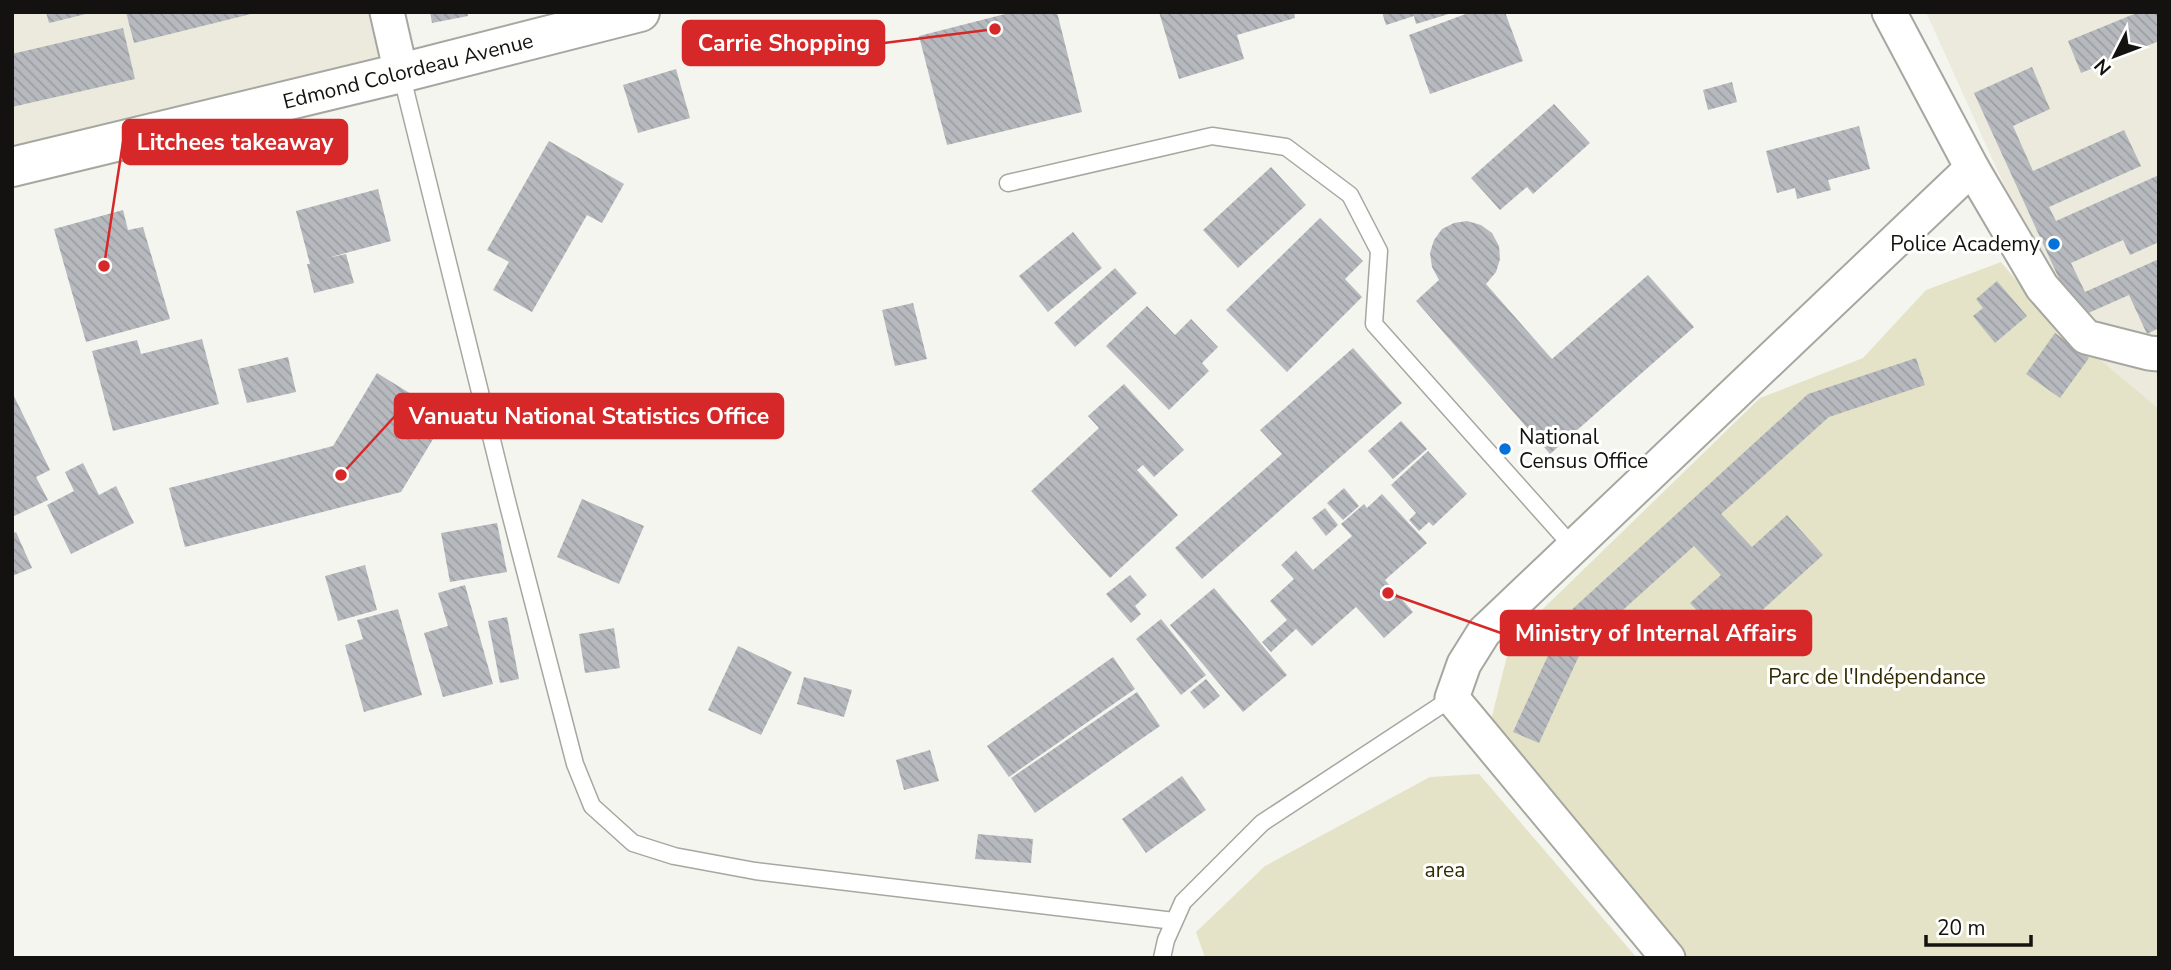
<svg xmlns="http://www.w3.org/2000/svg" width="2171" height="970" viewBox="0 0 2171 970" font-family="'Nunito Sans',sans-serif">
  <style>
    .built { fill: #ebeadd }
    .green { fill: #e5e3c7 }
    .building { fill: url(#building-back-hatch) }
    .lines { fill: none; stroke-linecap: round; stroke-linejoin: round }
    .lane-casing { stroke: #a7a7a1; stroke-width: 19 }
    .street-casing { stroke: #a7a7a1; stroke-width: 37 }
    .secondary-casing { stroke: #a7a7a1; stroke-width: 42 }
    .lane { stroke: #fff; stroke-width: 16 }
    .street { stroke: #fff; stroke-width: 33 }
    .secondary { stroke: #fff; stroke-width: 38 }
    .poi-dot { fill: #0373da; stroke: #fffffe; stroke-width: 2.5 }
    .labels { text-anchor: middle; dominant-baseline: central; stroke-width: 6; stroke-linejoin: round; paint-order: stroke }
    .street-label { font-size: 21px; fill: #131211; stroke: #fffffe }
    .poi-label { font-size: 21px; fill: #131211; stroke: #fffffe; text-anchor: end }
    .park-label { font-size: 21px; fill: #302b00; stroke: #fffffe }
    .leader { fill: none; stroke: #d62828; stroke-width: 2.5 }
    .callout-dot { fill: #d62828; stroke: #fffffe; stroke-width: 2.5 }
    .callout { fill: #d62828; stroke: #d62828; stroke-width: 2.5 }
    .callout-label { font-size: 23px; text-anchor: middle; font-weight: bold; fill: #fff }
  </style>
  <defs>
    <pattern id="building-back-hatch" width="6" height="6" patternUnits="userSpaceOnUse" patternTransform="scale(1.75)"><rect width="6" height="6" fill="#b6b9be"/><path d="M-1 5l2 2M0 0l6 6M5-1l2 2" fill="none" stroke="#9c9ea2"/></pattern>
  </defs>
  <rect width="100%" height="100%" fill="#f5f5ef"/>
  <g class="built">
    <path d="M 12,12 L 387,12 L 401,73 L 12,167 Z"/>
    <path d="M 1926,12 L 2159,12 L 2159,409 L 2098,360 L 2047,280 Z"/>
  </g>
  <g class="green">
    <path d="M 2001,262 L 2044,313 L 2159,409 L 2159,958 L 1686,958 L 1490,724 L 1511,640 L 1760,398 L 1863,358 L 1926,290 Z"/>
    <path d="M 1479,774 L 1637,958 L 1205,958 L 1196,932 L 1265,866 L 1430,777 Z"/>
  </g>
  <g class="building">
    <path d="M 46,12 L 89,12 L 90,13 L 49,23 Z"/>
    <path d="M 126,12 L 255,12 L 255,13 L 134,43 Z"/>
    <path d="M 430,12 L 467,12 L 468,16 L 432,23 Z"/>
    <path d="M 1013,12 L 1057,12 L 1082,112 L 947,145 L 919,36 Z"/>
    <path d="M 1159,12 L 1294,12 L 1295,18 L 1237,35 L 1244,59 L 1179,79 Z"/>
    <path d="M 1382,12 L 1452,12 L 1452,13 L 1416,24 L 1414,16 L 1386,25 Z"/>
    <path d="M 1471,12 L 1505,12 L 1523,61 L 1430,94 L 1409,35 Z"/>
    <path d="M 2139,12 L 2159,12 L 2159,41 L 2081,73 L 2068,41 Z"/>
    <path d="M 123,28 L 135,79 L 12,107 L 12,54 Z"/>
    <path d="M 2032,67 L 2050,109 L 2013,126 L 2033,171 L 2124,130 L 2141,166 L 2049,207 L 2056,221 L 2159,175 L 2159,242 L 2130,255 L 2123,240 L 2071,263 L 2085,292 L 2159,259 L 2159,328 L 2147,334 L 2129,295 L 2077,318 L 1974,93 Z"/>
    <path d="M 676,69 L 690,118 L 638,133 L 623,85 Z"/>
    <path d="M 1732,82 L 1737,102 L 1708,110 L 1703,90 Z"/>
    <path d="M 1554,104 L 1590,143 L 1533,194 L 1527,187 L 1500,210 L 1471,178 Z"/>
    <path d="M 1859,126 L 1870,169 L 1828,180 L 1831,190 L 1797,199 L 1795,188 L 1777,193 L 1766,151 Z"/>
    <path d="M 549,141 L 624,184 L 602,223 L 587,215 L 532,312 L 493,290 L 509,262 L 487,250 Z"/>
    <path d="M 1271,167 L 1306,205 L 1238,268 L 1203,230 Z"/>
    <path d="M 378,189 L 391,241 L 327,258 L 346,254 L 354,283 L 314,293 L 307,264 L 310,264 L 296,211 Z"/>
    <path d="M 123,210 L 128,230 L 143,227 L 170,319 L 86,342 L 54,229 Z"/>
    <path d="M 1320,218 L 1363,261 L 1345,279 L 1362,297 L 1287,372 L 1226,310 Z"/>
    <path d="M 1467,221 L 1481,225 L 1492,233 L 1499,246 L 1500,259 L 1496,272 L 1486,284 L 1552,359 L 1648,275 L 1694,327 L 1550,454 L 1416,301 L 1439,280 L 1432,267 L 1430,253 L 1434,240 L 1442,229 L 1454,223 Z"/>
    <path d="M 1073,232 L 1102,268 L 1048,312 L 1019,276 Z"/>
    <path d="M 1115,268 L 1137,293 L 1075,347 L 1054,323 Z"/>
    <path d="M 1997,281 L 2027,316 L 1995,343 L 1973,316 L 1983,308 L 1976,299 Z"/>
    <path d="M 913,303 L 927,359 L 895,366 L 882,310 Z"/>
    <path d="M 1147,306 L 1175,335 L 1191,319 L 1218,347 L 1202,363 L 1209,371 L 1169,410 L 1106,346 Z"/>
    <path d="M 2055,333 L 2089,358 L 2060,398 L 2026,374 Z"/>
    <path d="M 202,339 L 219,404 L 113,431 L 92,351 L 137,340 L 141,354 Z"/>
    <path d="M 1353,348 L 1402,403 L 1202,579 L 1175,548 L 1282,454 L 1260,430 Z"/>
    <path d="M 288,357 L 296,392 L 247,403 L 238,369 Z"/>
    <path d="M 1916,358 L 1925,385 L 1829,417 L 1721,514 L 1752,547 L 1787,515 L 1823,555 L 1726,643 L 1690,603 L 1721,575 L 1694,546 L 1584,645 L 1539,743 L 1513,732 L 1567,614 L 1808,394 Z"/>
    <path d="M 377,373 L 447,416 L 401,492 L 185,547 L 169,488 L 333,446 Z"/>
    <path d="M 1124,384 L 1184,450 L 1154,477 L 1143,465 L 1137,470 L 1178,515 L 1110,578 L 1031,491 L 1099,428 L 1088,416 Z"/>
    <path d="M 12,392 L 50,470 L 36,477 L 48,500 L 12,517 Z"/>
    <path d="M 1401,421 L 1427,449 L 1393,479 L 1368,451 Z"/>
    <path d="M 1428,451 L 1467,494 L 1433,526 L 1429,522 L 1419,531 L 1409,520 L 1416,513 L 1391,485 Z"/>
    <path d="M 83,463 L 99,495 L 116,486 L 134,523 L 71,554 L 47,505 L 74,491 L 65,472 Z"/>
    <path d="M 1344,488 L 1359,506 L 1343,520 L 1327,503 Z"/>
    <path d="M 1382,494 L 1427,543 L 1385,580 L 1413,612 L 1384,638 L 1356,607 L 1312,646 L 1296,629 L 1271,652 L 1262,642 L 1287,620 L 1270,601 L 1294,579 L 1281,565 L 1296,551 L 1313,570 L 1352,536 L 1341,524 L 1364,504 L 1367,508 Z"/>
    <path d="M 582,499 L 644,526 L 619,584 L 557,557 Z"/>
    <path d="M 1325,508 L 1338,525 L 1326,536 L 1312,518 Z"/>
    <path d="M 497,523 L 507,572 L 450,582 L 441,533 Z"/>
    <path d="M 16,532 L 32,568 L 12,576 L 12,534 Z"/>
    <path d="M 365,565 L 377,610 L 338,621 L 325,576 Z"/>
    <path d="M 1130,575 L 1147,595 L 1135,606 L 1141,614 L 1131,623 L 1106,594 Z"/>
    <path d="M 465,585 L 493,684 L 443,697 L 424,633 L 448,626 L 438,593 Z"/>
    <path d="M 1214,588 L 1287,675 L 1243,712 L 1170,625 Z"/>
    <path d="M 398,609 L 422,695 L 364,712 L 345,645 L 363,639 L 357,620 Z"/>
    <path d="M 507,617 L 519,679 L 500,683 L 488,621 Z"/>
    <path d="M 1161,619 L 1206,675 L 1181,695 L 1136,639 Z"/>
    <path d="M 614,628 L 620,668 L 585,673 L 579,634 Z"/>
    <path d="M 738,646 L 792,672 L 761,735 L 708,710 Z"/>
    <path d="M 1113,657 L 1135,689 L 1009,777 L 987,746 Z"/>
    <path d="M 804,677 L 852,690 L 844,717 L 797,704 Z"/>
    <path d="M 1206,679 L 1220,696 L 1204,709 L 1190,692 Z"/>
    <path d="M 1137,692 L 1160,726 L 1035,813 L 1011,778 Z"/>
    <path d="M 930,750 L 939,781 L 904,790 L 896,760 Z"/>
    <path d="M 1182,776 L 1206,810 L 1146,853 L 1122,819 Z"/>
    <path d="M 978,834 L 1033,839 L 1031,863 L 975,859 Z"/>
  </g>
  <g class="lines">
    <g class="lane-casing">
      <g id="lane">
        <path d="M 401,73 L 508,505 L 575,764 L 592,806 L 633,843 L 674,856 L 755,871 L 1174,921"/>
        <path d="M 1008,183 L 1212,136 L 1286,147 L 1350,195 L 1379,251 L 1374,324 L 1573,547"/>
        <path d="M 1162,958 L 1166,940 L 1183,902 L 1262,823 L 1452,698"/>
      </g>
    </g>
    <g class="street-casing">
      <g id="street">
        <path d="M 387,12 L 401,73"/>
        <path d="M 1889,12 L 1972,168 L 2042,287 L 2086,337 L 2149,353 L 2159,354"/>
        <path d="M 1668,958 L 1452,698 L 1464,664 L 1484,632 L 1972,168"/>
      </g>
    </g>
    <g class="secondary-casing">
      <path id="secondary" d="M 12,167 L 401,73 L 640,12"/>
    </g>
    <use href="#lane" class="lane"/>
    <use href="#street" class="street"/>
    <use href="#secondary" class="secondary"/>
  </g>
  <g class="poi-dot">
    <circle cx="2054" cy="244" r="7"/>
    <circle cx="1505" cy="449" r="7"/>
  </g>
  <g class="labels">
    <g class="street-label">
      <text transform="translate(408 71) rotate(-14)">Edmond Colordeau Avenue</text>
    </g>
    <g class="poi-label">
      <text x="2040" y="244">Police Academy</text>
      <text x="1519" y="437" text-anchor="start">National<tspan x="1519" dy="24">Census Office</tspan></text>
    </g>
    <g class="park-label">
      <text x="1877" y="677">Parc de l'Indépendance</text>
      <text x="1445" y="870">area</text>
    </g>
  </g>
  <path class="leader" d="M995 29L884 43M104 266L123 142M341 475L395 416M1388 593L1501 633"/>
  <g class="callout-dot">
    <circle cx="995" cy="29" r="7"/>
    <circle cx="104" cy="266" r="7"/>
    <circle cx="341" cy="475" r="7"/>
    <circle cx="1388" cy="593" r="7"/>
  </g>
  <g class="callout">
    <rect x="683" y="21" width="201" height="44" rx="7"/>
    <rect x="123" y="120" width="224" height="44" rx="7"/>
    <rect x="395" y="394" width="388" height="44" rx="7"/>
    <rect x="1501" y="611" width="310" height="44" rx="7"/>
  </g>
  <g class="callout-label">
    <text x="784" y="51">Carrie Shopping</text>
    <text x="235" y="150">Litchees takeaway</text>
    <text x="589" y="424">Vanuatu National Statistics Office</text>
    <text x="1656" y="641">Ministry of Internal Affairs</text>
  </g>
  <rect width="2171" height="970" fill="none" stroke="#131211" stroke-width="28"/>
  <g transform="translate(2115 56) rotate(228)" stroke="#fffffe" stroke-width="5" paint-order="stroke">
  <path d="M0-5L12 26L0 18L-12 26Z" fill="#131211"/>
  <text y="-10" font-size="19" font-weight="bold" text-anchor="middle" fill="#131211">N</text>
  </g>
  <path d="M1926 935v10h105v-10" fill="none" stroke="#131211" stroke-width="3.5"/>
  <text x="1937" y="935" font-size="21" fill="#131211" stroke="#fffffe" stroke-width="5" paint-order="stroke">20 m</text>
</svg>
